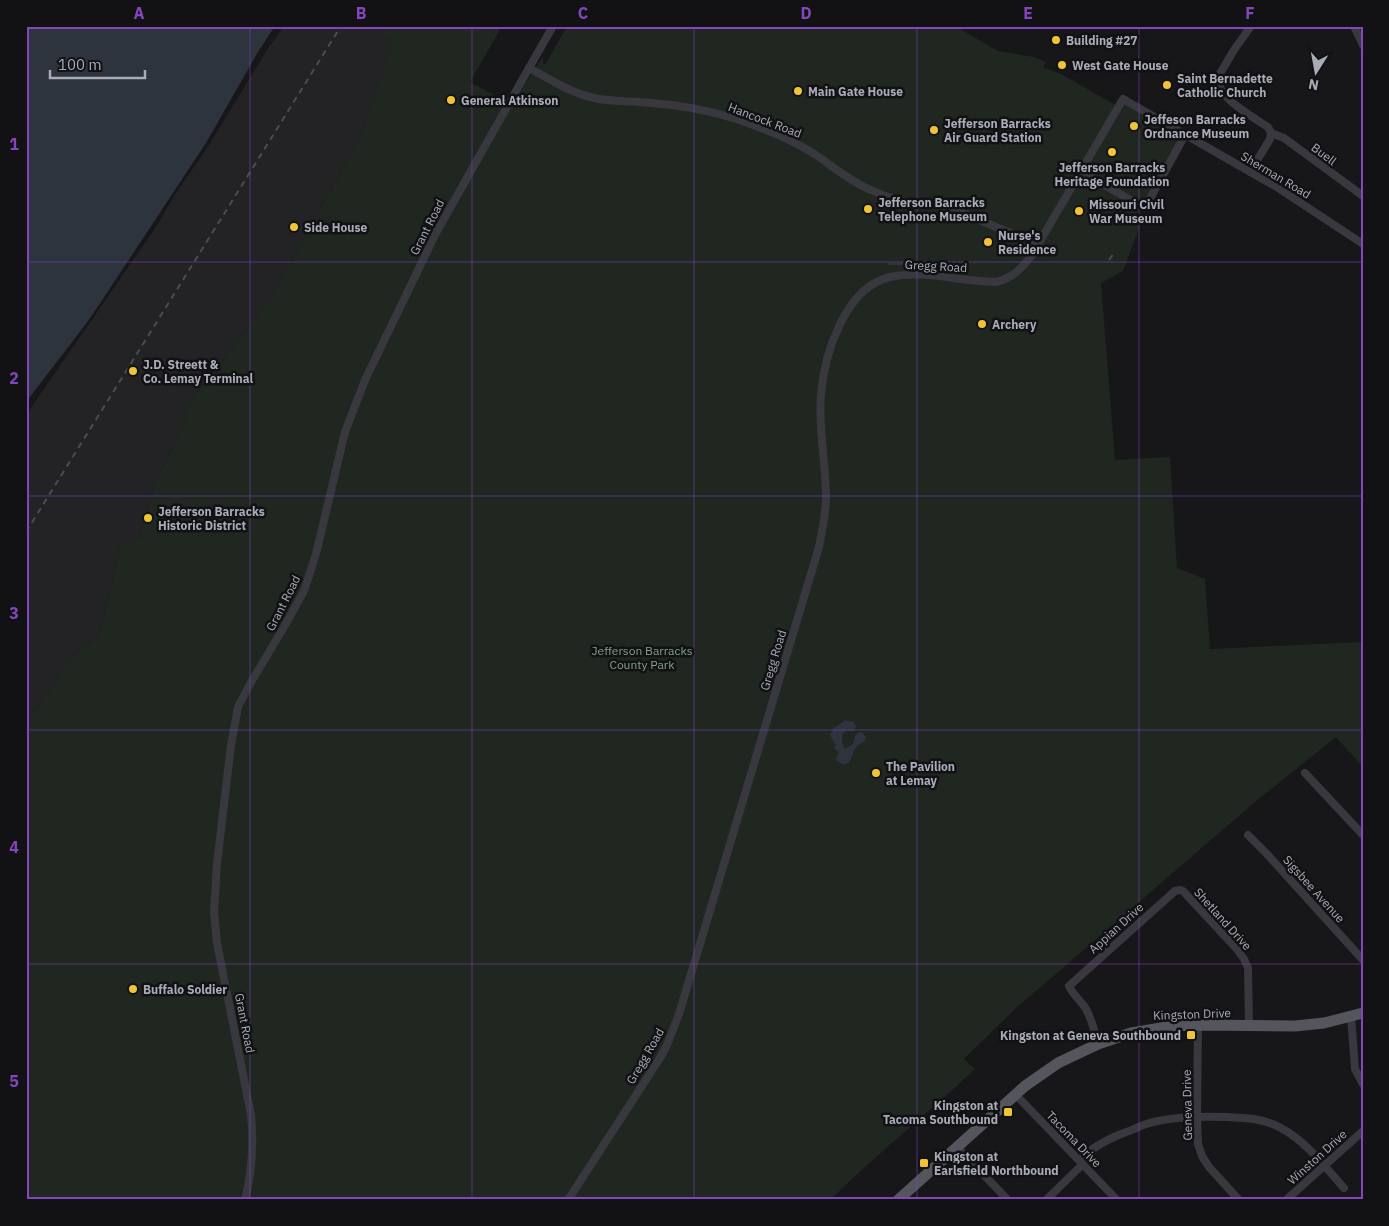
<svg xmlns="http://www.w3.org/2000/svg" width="1389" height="1226" viewBox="0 0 1389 1226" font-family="'IBM Plex Sans',sans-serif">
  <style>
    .built { fill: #232326 }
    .green { fill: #1f2720 }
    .water { fill: #2d343d }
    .pier { fill: #171719 }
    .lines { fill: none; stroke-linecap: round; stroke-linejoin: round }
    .stream { stroke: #2d343d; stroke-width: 2 }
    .minor { stroke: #38383e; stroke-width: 8 }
    .primary { stroke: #54555d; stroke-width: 11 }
    .rail { stroke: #4b4c53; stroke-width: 2; stroke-dasharray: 6 5; stroke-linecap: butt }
    .grid { fill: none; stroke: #8446be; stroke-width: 1; stroke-opacity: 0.55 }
    .poi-dot { fill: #f1c336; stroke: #121214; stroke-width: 2 }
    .labels { text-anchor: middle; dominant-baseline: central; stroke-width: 5; stroke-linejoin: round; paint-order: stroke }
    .poi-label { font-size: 12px; font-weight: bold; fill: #a9acb8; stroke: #121214; text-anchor: start }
    .street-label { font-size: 12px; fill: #a9acb8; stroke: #121214 }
    .park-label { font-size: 12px; fill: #80a385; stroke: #121214 }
    .neatline { fill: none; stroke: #8446be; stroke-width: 2 }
    .grid-label { font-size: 16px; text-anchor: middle; font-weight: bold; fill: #8446be }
  </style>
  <rect width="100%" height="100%" fill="#171719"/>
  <path class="built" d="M 282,26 L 370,26 L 395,40 L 360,137 L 275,291 L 229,353 L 191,400 L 178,439 L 156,480 L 140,537 L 120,545 L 112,586 L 100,631 L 91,642 L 71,656 L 53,686 L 30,716 L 26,712 L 26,410 Z"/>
  <path class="green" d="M 370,26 L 502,26 L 470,82 L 512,105 L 543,56 L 543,63 L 545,65 L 567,26 L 955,26 L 998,51 L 1034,57 L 1046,62 L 1043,67 L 1061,74 L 1121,108 L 1124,105 L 1127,105 L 1181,137 L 1136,214 L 1143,218 L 1123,271 L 1101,283 L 1115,460 L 1170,457 L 1177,568 L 1205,579 L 1210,649 L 1363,642 L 1363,767 L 1336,737 L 1255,802 L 1014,1010 L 964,1059 L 975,1069 C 927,1114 877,1154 830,1200 L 26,1200 L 26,712 L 30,716 L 53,686 L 71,656 L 91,642 L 100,631 L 112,586 L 120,545 L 140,537 L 156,480 L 178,439 L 191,400 L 229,353 L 275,291 L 360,137 L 394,40 Z"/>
  <g class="water">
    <path d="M 26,26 L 282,26 L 207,143 L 172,195 L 154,226 L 26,410 Z"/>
    <path d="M 847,719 L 847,721 L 853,721 L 856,726 L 854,731 L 846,731 L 842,734 L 842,742 L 845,749 L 853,744 C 855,739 854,732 862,732 L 866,737 L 864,742 C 862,743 859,744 857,746 C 850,753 853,771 837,761 L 836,758 L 839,752 L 836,750 L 834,747 L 836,746 L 830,735 L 834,728 Z"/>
  </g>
  <path class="pier" d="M 275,26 L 284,26 L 267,50 L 209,145 L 174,196 L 156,227 L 28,412 L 26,413 L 26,402 L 89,320 L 206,143 L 258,52 Z"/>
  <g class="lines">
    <path class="stream" d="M 889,264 L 916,264 L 936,267"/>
    <g class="minor">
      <path d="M 1251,26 L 1234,50 L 1218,77 C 1215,97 1253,117 1268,127 L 1271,133"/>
      <path d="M 1354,26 L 1363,45"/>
      <path d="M 529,68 C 549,79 571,93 594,98 C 613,102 632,101 651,103 C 679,105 707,110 733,118 C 761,127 788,138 813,153 C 833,166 849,181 871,190 C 886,197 902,202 918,203 C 929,205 939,205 949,207 L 1038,245"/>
      <path d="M 1271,133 L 1284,138 L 1363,196"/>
      <path d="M 1081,171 L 1137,204 L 1148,202 L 1185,135"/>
      <path d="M 1250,172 L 1270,139 L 1271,133"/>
      <path d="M 1305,773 L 1363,835"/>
      <path d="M 1248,835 L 1266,853 L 1363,960"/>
      <path d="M 1351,1016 L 1355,1069 L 1363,1084"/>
      <path d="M 1198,1025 L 1197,1117 L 1198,1144 L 1202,1156 L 1209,1167 L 1239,1200"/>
      <path d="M 1098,1044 C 1095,1032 1092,1020 1086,1009 C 1081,1001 1073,995 1069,986 L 1175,891 L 1180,890 L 1183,891 L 1236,948 L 1244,959 L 1248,968 L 1249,1026"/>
      <path d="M 1015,1094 L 1117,1200"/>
      <path d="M 957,1147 L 1008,1200"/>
      <path d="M 1080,1160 C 1091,1148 1106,1140 1121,1134 C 1130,1131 1138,1127 1146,1124 C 1171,1116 1200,1116 1226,1117 C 1246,1118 1263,1118 1281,1128 C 1307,1142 1325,1167 1344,1188"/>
      <path d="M 245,1200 C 252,1171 254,1144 251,1115 L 217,943 L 214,912 L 217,864 L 231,745 L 238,707 L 250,684 L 284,627 L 304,591 L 316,554 L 345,432 L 365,380 L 436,233 L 529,68 L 553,26"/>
      <path d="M 568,1200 L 660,1058 L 667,1045 L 679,1014 L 819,547 C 822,530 826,514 826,498 C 826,463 818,429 821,395 C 824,355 845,287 890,277 C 925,269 961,282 996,282 C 1013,278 1022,268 1032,255 L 1123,99 L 1275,186 L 1363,244"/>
      <path d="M 1046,1200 L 1083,1164"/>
      <path d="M 1286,1200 L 1363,1131"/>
    </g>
    <path class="primary" d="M 898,1200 L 1025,1086 L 1058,1063 L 1098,1044 L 1131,1033 L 1173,1026 L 1198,1025 L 1295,1026 L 1324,1023 L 1363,1013"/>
    <g class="rail">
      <path d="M 1109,260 L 1114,253"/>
      <path d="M 26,532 L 341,26"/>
    </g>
  </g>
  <path class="grid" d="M 250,26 L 250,1200M 472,26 L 472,1200M 694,26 L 694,1200M 917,26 L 917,1200M 1139,26 L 1139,1200M 26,262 L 1363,262M 26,496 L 1363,496M 26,730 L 1363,730M 26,964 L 1363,964"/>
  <g class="poi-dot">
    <circle cx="1056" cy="40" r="5"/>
    <circle cx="1062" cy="65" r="5"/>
    <circle cx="1167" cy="85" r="5"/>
    <circle cx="798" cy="91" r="5"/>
    <circle cx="451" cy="100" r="5"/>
    <circle cx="1134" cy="126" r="5"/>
    <circle cx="934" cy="130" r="5"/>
    <circle cx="1112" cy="152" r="5"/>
    <circle cx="868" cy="209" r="5"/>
    <circle cx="1079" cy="211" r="5"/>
    <circle cx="294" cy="227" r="5"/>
    <circle cx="988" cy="242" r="5"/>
    <circle cx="982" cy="324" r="5"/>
    <circle cx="133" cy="371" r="5"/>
    <circle cx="148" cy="518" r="5"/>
    <circle cx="876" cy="773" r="5"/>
    <circle cx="133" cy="989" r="5"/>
    <rect x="1186" y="1030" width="10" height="10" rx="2.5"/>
    <rect x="1003" y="1107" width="10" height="10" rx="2.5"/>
    <rect x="919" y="1158" width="10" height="10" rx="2.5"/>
  </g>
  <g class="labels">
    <g class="poi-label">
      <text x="1066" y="40">Building #27</text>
      <text x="1072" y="65">West Gate House</text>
      <text x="1177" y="78">Saint Bernadette<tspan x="1177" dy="14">Catholic Church</tspan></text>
      <text x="808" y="91">Main Gate House</text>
      <text x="461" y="100">General Atkinson</text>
      <text x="1144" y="119">Jeffeson Barracks<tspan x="1144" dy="14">Ordnance Museum</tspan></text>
      <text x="944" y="123">Jefferson Barracks<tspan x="944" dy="14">Air Guard Station</tspan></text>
      <text x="1112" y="167" text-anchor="middle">Jefferson Barracks<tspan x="1112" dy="14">Heritage Foundation</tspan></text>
      <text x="878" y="202">Jefferson Barracks<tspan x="878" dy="14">Telephone Museum</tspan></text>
      <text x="1089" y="204">Missouri Civil<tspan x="1089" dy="14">War Museum</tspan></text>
      <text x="304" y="227">Side House</text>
      <text x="998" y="235">Nurse's<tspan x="998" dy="14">Residence</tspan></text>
      <text x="992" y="324">Archery</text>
      <text x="143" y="364">J.D. Streett &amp;<tspan x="143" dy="14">Co. Lemay Terminal</tspan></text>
      <text x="158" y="511">Jefferson Barracks<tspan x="158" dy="14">Historic District</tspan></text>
      <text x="886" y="766">The Pavilion<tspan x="886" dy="14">at Lemay</tspan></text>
      <text x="143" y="989">Buffalo Soldier</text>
      <text x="1181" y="1035" text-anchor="end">Kingston at Geneva Southbound</text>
      <text x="998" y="1105" text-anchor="end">Kingston at<tspan x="998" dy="14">Tacoma Southbound</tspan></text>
      <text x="934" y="1156">Kingston at<tspan x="934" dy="14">Earlsfield Northbound</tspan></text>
    </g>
    <g class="street-label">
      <text transform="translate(765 120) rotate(21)">Hancock Road</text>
      <text transform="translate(1324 154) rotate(37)">Buell</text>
      <text transform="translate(1276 175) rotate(31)">Sherman Road</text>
      <text transform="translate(427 227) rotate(-63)">Grant Road</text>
      <text transform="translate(936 266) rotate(3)">Gregg Road</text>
      <text transform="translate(283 603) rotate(-63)">Grant Road</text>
      <text transform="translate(773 660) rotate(-73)">Gregg Road</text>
      <text transform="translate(1314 889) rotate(48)">Sigsbee Avenue</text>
      <text transform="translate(1223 919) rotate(48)">Shetland Drive</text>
      <text transform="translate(1116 928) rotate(-42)">Appian Drive</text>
      <text transform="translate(1192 1014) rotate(-2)">Kingston Drive</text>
      <text transform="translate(245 1023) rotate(79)">Grant Road</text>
      <text transform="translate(645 1056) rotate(-60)">Gregg Road</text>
      <text transform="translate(1187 1105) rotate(-91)">Geneva Drive</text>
      <text transform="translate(1074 1139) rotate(46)">Tacoma Drive</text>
      <text transform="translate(1317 1157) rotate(-42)">Winston Drive</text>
    </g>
    <g class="park-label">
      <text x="642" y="650">Jefferson Barracks<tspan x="642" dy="14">County Park</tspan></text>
    </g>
  </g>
  <rect width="1389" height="1226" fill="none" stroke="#121214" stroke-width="55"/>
  <g transform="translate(1316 72) rotate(191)" stroke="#121214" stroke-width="4" paint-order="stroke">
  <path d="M0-4L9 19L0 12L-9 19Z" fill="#a9acb8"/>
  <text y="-8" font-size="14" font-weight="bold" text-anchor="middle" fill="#a9acb8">N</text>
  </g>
  <path d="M50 70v8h95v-8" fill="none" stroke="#a9acb8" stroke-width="2.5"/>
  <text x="58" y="70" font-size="15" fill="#a9acb8" stroke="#121214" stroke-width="4" paint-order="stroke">100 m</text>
  <rect x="28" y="28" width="1334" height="1170" class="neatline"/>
  <g class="grid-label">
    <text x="139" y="19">A</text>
    <text x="361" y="19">B</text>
    <text x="583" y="19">C</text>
    <text x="806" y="19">D</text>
    <text x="1028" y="19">E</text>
    <text x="1250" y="19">F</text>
    <text x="14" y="150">1</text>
    <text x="14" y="384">2</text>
    <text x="14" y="619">3</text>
    <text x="14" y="853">4</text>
    <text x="14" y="1087">5</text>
  </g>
</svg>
